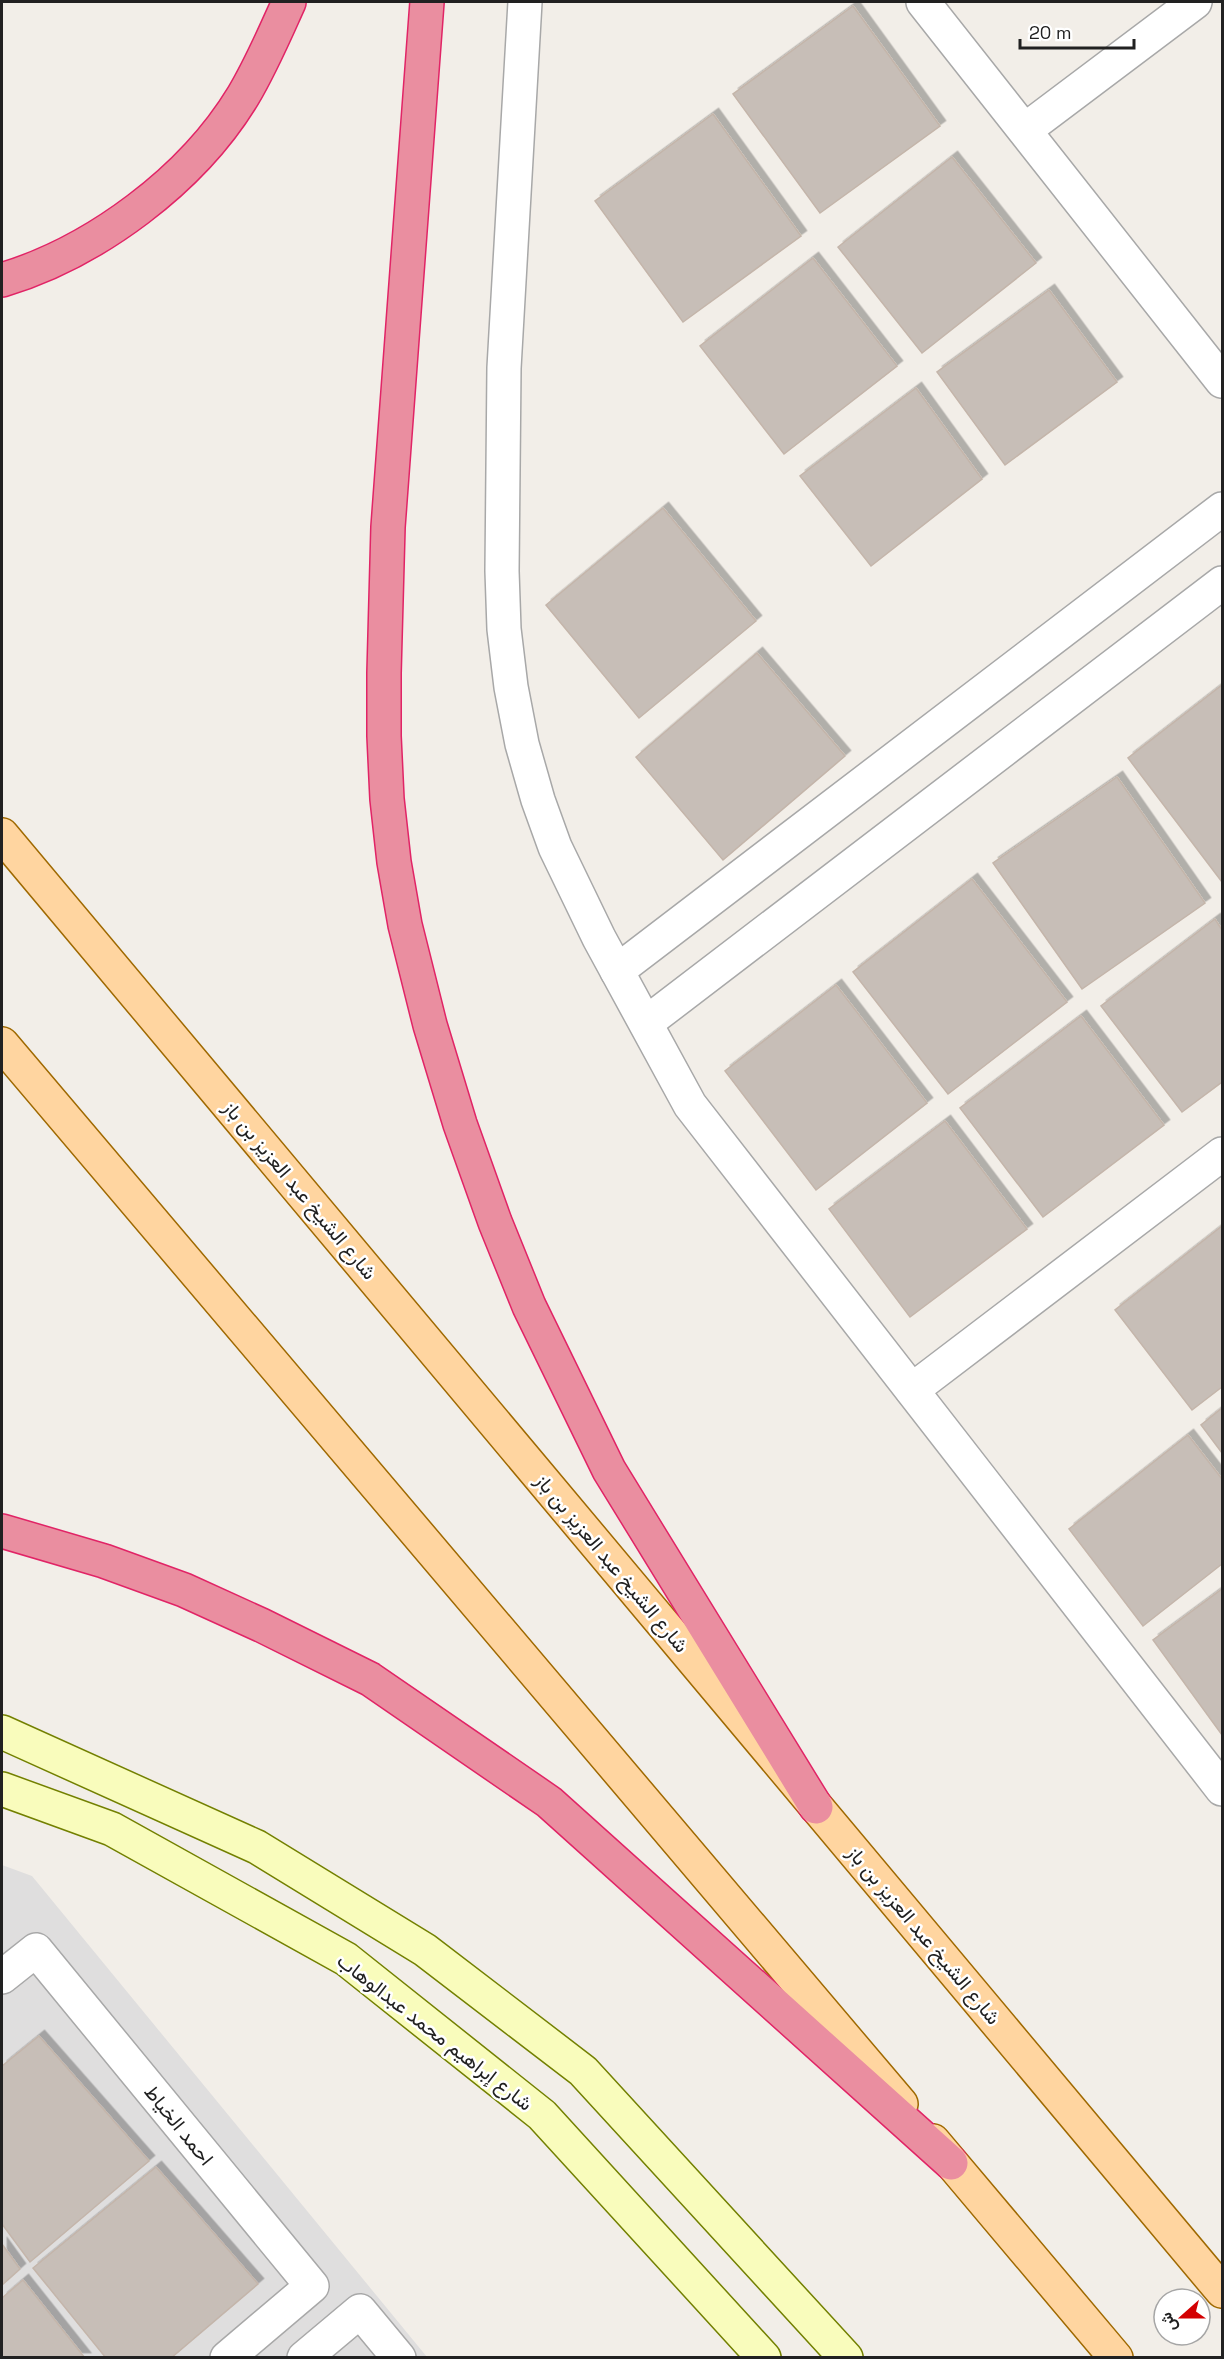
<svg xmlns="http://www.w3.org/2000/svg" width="1224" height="2359" viewBox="0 0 1224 2359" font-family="'Space Grotesk',Vazirmatn,sans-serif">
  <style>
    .residential { fill: #dfdede }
    .building { fill: #c7beb7; stroke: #c4b5aa; stroke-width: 1.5; filter: url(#shadow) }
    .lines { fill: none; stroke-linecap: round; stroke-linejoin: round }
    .street-casing { stroke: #a8a8a8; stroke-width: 36 }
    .secondary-casing { stroke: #738001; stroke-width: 36 }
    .primary-casing { stroke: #9f6900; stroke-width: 36 }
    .highway-casing { stroke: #e12466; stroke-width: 36 }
    .street { stroke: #fff; stroke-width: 33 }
    .secondary { stroke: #f9fcbc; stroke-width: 33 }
    .primary { stroke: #ffd5a0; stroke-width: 33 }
    .highway { stroke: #ea8ea0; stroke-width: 33 }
    .labels { text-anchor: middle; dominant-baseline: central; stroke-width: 5; stroke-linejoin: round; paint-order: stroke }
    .street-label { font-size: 20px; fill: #212121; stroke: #fff }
  </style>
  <defs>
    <filter id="shadow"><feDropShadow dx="5.5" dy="-5.5" stdDeviation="0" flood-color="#0004"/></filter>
  </defs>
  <rect width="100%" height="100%" fill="#f2eee8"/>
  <path class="residential" d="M 2,1865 L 32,1876 L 427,2357 L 2,2358 Z"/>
  <g class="building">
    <path d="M 853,6 L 940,126 L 820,213 L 733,94 Z"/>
    <path d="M 713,114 L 801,236 L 683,322 L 595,201 Z"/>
    <path d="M 952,157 L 1036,263 L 922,353 L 838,247 Z"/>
    <path d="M 813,258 L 897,366 L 784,454 L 700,346 Z"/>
    <path d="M 1049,290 L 1117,382 L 1005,465 L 937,372 Z"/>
    <path d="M 916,388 L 982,479 L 871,566 L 800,476 Z"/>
    <path d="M 663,508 L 756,621 L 639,718 L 546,605 Z"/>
    <path d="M 757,653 L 845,756 L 723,860 L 636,757 Z"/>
    <path d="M 1222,685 L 1222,882 L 1128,758 Z"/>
    <path d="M 1117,777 L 1205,903 L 1082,989 L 993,863 Z"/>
    <path d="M 972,879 L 1067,1002 L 948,1094 L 853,972 Z"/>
    <path d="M 1215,919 L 1222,930 L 1222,1082 L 1182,1112 L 1101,1006 Z"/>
    <path d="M 836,985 L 927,1103 L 816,1190 L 725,1071 Z"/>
    <path d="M 1081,1016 L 1164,1125 L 1043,1217 L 960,1108 Z"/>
    <path d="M 945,1121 L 1027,1229 L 910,1317 L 829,1209 Z"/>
    <path d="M 1222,1226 L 1222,1387 L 1192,1410 L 1115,1310 Z"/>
    <path d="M 1222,1408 L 1222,1453 L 1201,1425 Z"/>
    <path d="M 1188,1435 L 1222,1479 L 1222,1564 L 1143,1626 L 1069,1529 Z"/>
    <path d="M 1222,1589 L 1222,1735 L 1153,1640 Z"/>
    <path d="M 39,2036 L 149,2161 L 30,2262 L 2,2224 L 2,2066 Z"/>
    <path d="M 156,2167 L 258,2284 L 171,2358 L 106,2358 L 33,2268 Z"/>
    <path d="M 2,2244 L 20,2269 L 2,2285 Z"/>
    <path d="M 23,2280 L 85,2358 L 2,2358 L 2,2298 Z"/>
  </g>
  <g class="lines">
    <g class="street-casing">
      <g id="street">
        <path d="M 525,2 L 504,368 L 502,571 L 504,629 L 511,687 L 522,744 L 538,800 L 555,847 L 599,938 L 690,1105 L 1222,1789"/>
        <path d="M 923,2 L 1222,381"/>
        <path d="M 1025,130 L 1195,2"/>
        <path d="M 617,971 L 1222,509"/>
        <path d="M 646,1023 L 1222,583"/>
        <path d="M 912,1390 L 1222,1154"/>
        <path d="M 2,1977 L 36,1950 L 312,2286 L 227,2358"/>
        <path d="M 304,2358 L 360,2311 L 399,2358"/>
      </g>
    </g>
    <g class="secondary-casing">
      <g id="secondary">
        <path d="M 2,1732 L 257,1847 L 425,1950 L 583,2071 L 846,2358"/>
        <path d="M 2,1789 L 112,1829 L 346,1959 L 542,2115 L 764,2358"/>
      </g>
    </g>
    <g class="primary-casing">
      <g id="primary">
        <path d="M 2,835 L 1222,2291"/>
        <path d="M 2,1044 L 901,2104"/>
        <path d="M 933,2141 L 1116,2358"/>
      </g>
    </g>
    <g class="highway-casing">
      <g id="highway">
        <path d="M 427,2 L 388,527 L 384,673 L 384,736 L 387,799 L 394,862 L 405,925 L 430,1025 L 460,1124 L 495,1222 L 529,1306 L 609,1470 L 816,1807"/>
        <path d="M 2,280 C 95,252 192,180 243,96 C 261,66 275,33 289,2"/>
        <path d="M 2,1531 L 104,1561 L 184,1590 L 261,1625 L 370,1679 L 549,1802 L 951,2163"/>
      </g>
    </g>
    <use href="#street" class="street"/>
    <use href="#secondary" class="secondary"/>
    <use href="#primary" class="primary"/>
    <use href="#highway" class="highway"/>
  </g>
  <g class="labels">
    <g class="street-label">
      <text transform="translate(300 1190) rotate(50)">شارع الشيخ عبد العزيز بن باز</text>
      <text transform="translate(612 1563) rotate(50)">شارع الشيخ عبد العزيز بن باز</text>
      <text transform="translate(924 1935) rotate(50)">شارع الشيخ عبد العزيز بن باز</text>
      <text transform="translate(435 2032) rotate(38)">شارع إبراهيم محمد عبدالوهاب</text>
      <text transform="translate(179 2125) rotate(51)">احمد الخياط</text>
    </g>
  </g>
  <rect width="1224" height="2359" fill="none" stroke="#212121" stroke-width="6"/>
  <g transform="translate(1182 2317) rotate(249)"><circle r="28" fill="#ffffff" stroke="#a6a6a6" stroke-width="1.5"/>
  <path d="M0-4.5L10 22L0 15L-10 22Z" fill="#d30002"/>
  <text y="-9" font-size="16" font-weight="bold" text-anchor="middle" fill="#212121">ش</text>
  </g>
  <path d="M1020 39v9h114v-9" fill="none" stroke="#212121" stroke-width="3"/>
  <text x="1029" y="39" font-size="18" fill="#212121" stroke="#ffffff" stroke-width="4.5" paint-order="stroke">20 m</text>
</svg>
